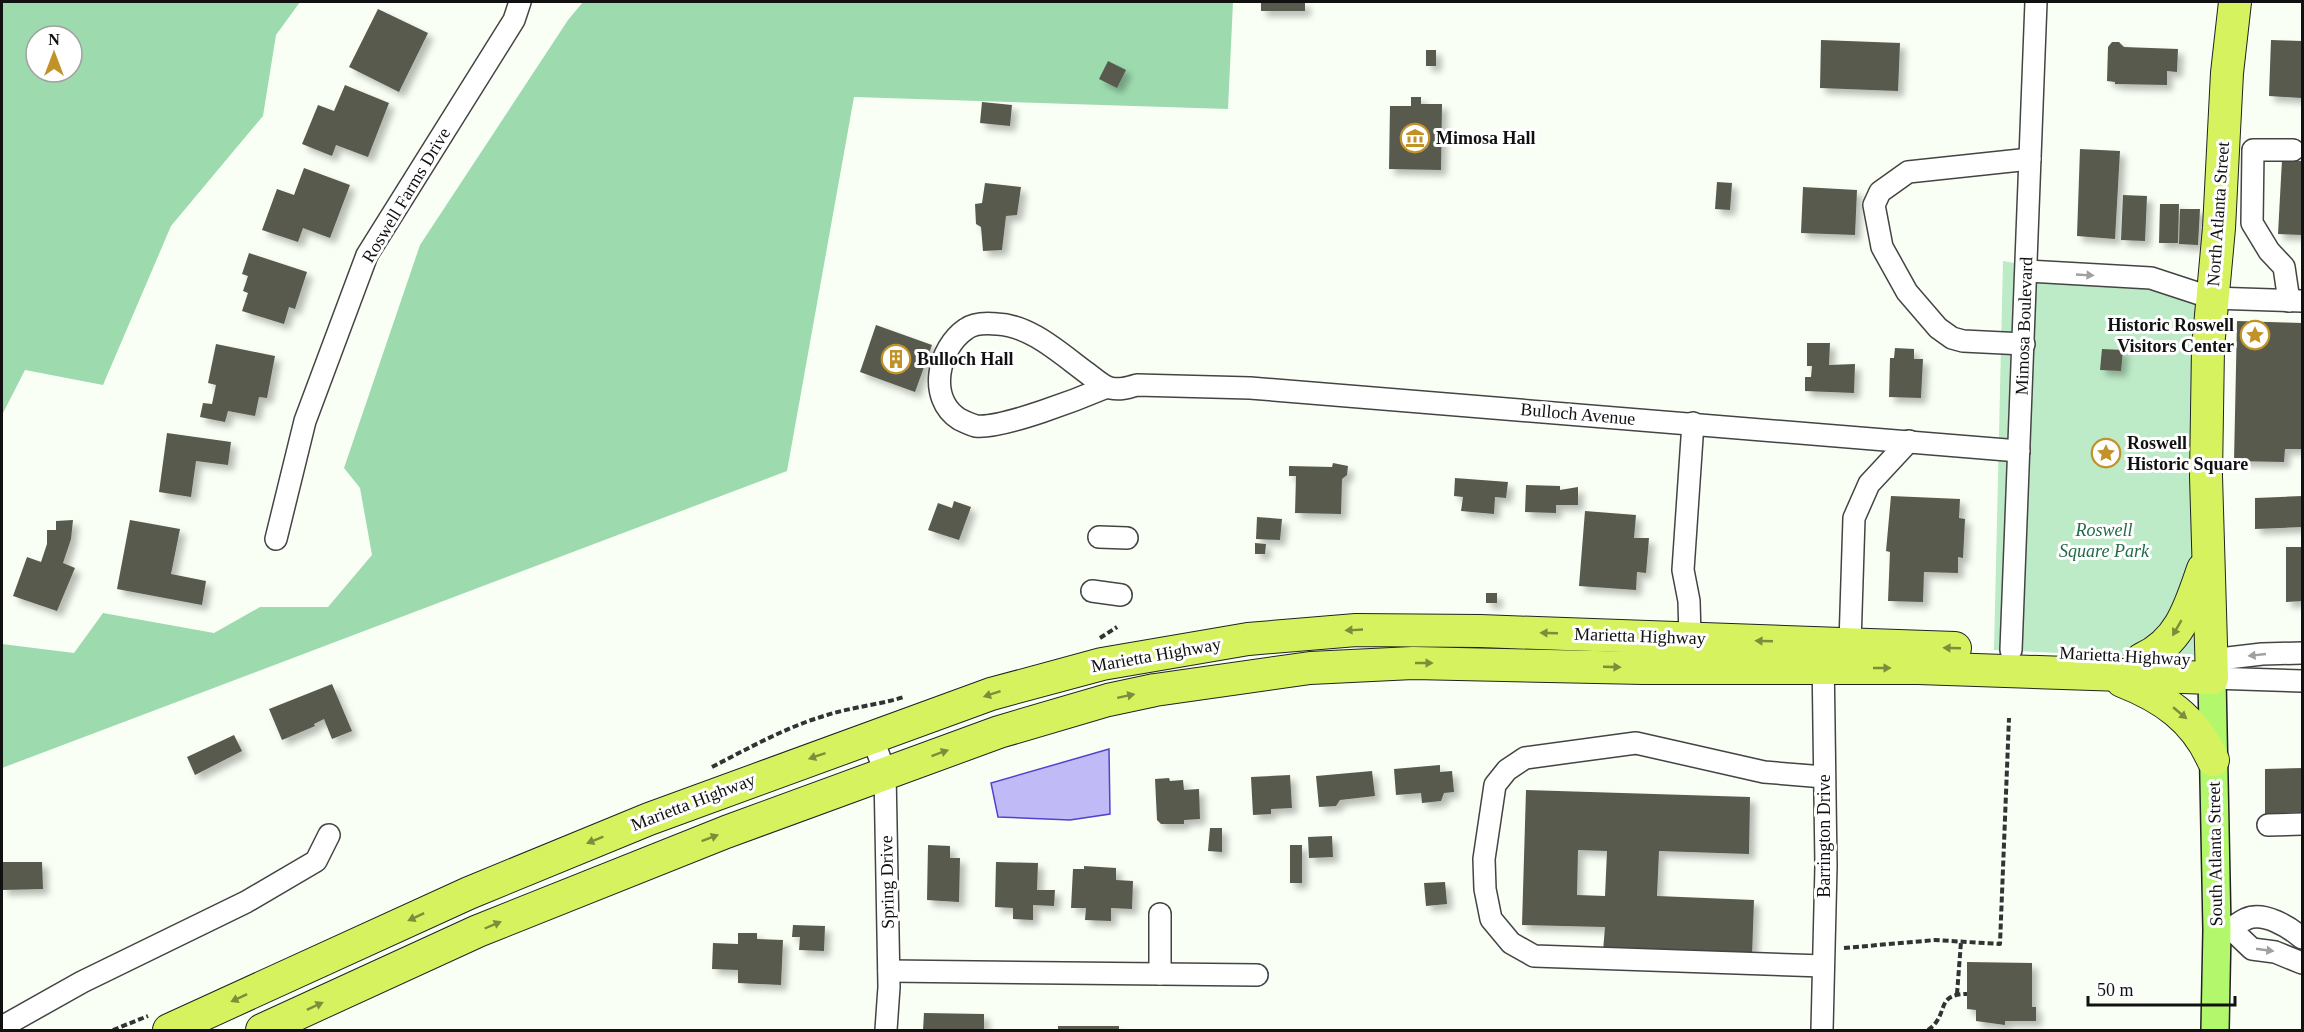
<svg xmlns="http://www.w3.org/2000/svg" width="2304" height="1032" viewBox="0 0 2304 1032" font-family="Georgia,serif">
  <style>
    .green { fill: #bdeac7 }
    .forest { fill: #9ddbae; fill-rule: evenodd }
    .water { fill: #c0baf6; stroke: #5441cd; stroke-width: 1.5 }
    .building { fill: #585a4d; fill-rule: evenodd; filter: url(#shadow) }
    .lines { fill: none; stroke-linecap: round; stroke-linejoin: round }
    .minor-casing { stroke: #444; stroke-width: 24 }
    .major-casing { stroke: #222; stroke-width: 30 }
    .highway-casing { stroke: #222; stroke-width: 34 }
    .path { stroke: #333; stroke-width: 4; stroke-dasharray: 6 3; stroke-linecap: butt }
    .minor { stroke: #fff; stroke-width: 21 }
    .major { stroke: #b3f76d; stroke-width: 27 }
    .highway { stroke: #d6f35f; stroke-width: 32 }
    .oneway { fill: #a0a0a0 }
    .oneway2 { fill: #7d8d3c }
    .labels { text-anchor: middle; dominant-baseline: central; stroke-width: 6; stroke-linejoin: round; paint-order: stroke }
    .poi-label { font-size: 18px; font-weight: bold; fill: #111; stroke: #fff; text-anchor: start }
    .street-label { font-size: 18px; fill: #111; stroke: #fff }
    .park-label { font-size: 18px; font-style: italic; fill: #206a47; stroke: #fff }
  </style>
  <defs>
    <filter id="shadow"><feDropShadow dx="5.5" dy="5.5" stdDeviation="3" flood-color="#0004"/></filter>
  </defs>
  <rect width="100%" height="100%" fill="#f9fff5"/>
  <path class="green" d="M 2003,261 L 2212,298 L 2211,660 L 1994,650 Z"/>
  <g class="forest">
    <path d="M 2,2 L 300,2 L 276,35 L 263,116 L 171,226 L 103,385 L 25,370 L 2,415 ZM 36,36 L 72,36 L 72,72 L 36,72 Z"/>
    <path d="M 583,2 L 1233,2 L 1228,109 L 854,97 L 787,471 L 2,768 L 2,644 L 74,653 L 103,613 L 214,633 L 260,607 L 328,607 L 372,555 L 360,488 L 344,468 L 420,245 L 568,20 Z"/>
  </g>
  <path class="water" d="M 1109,749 L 1110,814 L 1070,820 L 998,817 L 991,783 Z"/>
  <g class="building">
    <rect x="1261" y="2" width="44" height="9"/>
    <path d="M 378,9 L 428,33 L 399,92 L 349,67 Z"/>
    <path d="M 1821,40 L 1900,43 L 1898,91 L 1820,88 Z"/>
    <path d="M 2271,40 L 2302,41 L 2302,98 L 2269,96 Z"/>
    <path d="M 2112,42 L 2119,42 L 2124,47 L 2178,49 L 2177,72 L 2167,71 L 2167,85 L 2115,84 L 2115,82 L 2107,81 L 2108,47 Z"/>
    <rect x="1426" y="50" width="10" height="16"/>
    <path d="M 1108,61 L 1126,70 L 1117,88 L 1099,79 Z"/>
    <path d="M 345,85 L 389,103 L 368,157 L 336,145 L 332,156 L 302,144 L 318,105 L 334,111 Z"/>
    <path d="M 1411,97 L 1421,97 L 1421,104 L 1442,104 L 1441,170 L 1389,169 L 1390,106 L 1411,106 Z"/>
    <path d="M 982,102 L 1012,105 L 1010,126 L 980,123 Z"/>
    <path d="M 2080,149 L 2120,151 L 2115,239 L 2077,236 Z"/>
    <path d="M 2282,160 L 2302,161 L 2302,235 L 2278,234 Z"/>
    <path d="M 304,168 L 350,185 L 330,238 L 303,228 L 298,242 L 262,230 L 277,189 L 294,195 Z"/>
    <path d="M 1717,182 L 1732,183 L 1730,210 L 1715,209 Z"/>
    <path d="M 985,183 L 1021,187 L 1017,215 L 1006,216 L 1002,250 L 983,251 L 981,227 L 976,224 L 975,204 L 982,203 Z"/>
    <path d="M 1803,187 L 1857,190 L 1855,235 L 1801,233 Z"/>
    <path d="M 2123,195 L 2147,196 L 2145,241 L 2121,240 Z"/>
    <path d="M 2160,204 L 2179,204 L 2178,243 L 2159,243 Z"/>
    <path d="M 2180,209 L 2200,209 L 2198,245 L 2179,244 Z"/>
    <path d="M 249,253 L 307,272 L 295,309 L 289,307 L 284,324 L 242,311 L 248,293 L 243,291 L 248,276 L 242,274 Z"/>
    <path d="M 2237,321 L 2302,323 L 2302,449 L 2285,449 L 2284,462 L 2234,461 Z"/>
    <path d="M 876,325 L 932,345 L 915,392 L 860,372 Z"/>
    <path d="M 1807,343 L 1830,343 L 1829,365 L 1855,364 L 1854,393 L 1805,391 L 1805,377 L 1811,377 L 1812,366 L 1807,366 Z"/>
    <path d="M 216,344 L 275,356 L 267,398 L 259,397 L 255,416 L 228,411 L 225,422 L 200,417 L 203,403 L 212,404 L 216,385 L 208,383 Z"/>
    <path d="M 1895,348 L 1914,349 L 1914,359 L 1923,359 L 1921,398 L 1889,397 L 1890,358 L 1894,358 Z"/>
    <path d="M 2102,349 L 2123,350 L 2121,371 L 2100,370 Z"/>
    <path d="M 167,433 L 231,442 L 228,465 L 196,461 L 191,497 L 159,492 Z"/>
    <path d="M 1333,463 L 1348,466 L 1347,475 L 1342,479 L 1341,514 L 1295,513 L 1296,476 L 1289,476 L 1289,466 L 1332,467 Z"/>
    <path d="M 1455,478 L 1508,482 L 1506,498 L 1495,497 L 1494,514 L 1461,511 L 1463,497 L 1454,496 Z"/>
    <path d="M 1526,485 L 1560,486 L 1560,490 L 1578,487 L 1578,505 L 1556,505 L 1556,513 L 1525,512 Z"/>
    <path d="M 1891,496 L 1960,499 L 1959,518 L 1965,519 L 1963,558 L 1958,557 L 1958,573 L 1924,572 L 1923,602 L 1888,601 L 1890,552 L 1886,551 Z"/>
    <path d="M 2302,496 L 2302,527 L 2255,529 L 2255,498 Z"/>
    <path d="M 954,501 L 971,507 L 959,540 L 928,530 L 938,503 L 952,508 Z"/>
    <path d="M 1585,511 L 1636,515 L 1634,538 L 1649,538 L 1646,573 L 1637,572 L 1636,590 L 1579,586 Z"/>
    <path d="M 1257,517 L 1282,519 L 1280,540 L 1256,539 Z"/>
    <path d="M 73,520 L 71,539 L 63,563 L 75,568 L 57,611 L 13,596 L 27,557 L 41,562 L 47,544 L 47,530 L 56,530 L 56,521 Z"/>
    <path d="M 130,520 L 180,529 L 171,574 L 206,581 L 202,605 L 117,589 Z"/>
    <path d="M 1255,543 L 1266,544 L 1265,554 L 1255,554 Z"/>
    <path d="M 2286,547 L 2302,547 L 2302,601 L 2286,602 Z"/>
    <rect x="1486" y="593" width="11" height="10"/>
    <path d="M 332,684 L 352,731 L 332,739 L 324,719 L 314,724 L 315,726 L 282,740 L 269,709 Z"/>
    <path d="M 234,735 L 242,751 L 195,775 L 187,757 Z"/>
    <path d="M 1440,765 L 1440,772 L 1452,771 L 1454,792 L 1444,793 L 1441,801 L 1422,803 L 1421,793 L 1396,795 L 1394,769 Z"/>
    <path d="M 2302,768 L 2302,812 L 2265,814 L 2265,769 Z"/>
    <path d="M 1372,771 L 1375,796 L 1340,800 L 1336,806 L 1319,807 L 1316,776 Z"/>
    <path d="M 1290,775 L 1292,808 L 1271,809 L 1271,814 L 1253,815 L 1251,777 Z"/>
    <path d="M 1169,778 L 1170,781 L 1183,780 L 1184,790 L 1199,789 L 1200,819 L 1184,820 L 1184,824 L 1161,824 L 1157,820 L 1155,779 Z"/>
    <path d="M 1526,790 L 1750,797 L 1749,854 L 1659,851 L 1657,896 L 1754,900 L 1752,956 L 1603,951 L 1605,927 L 1522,925 ZM 1578,850 L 1607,851 L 1605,896 L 1577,895 Z"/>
    <path d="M 1210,828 L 1222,828 L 1222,852 L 1208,851 Z"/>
    <path d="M 1332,836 L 1333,857 L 1309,858 L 1308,837 Z"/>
    <path d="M 928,845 L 950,846 L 950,858 L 960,858 L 959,902 L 927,900 Z"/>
    <rect x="1290" y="845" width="12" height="38"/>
    <path d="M 2,862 L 42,862 L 43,889 L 2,890 Z"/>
    <path d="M 996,862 L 1038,863 L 1037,890 L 1055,890 L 1054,906 L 1033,905 L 1033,920 L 1013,919 L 1013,908 L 995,907 Z"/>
    <path d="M 1084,866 L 1116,868 L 1116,880 L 1133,881 L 1132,909 L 1111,908 L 1111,921 L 1085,920 L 1086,908 L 1071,908 L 1073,869 L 1084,869 Z"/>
    <path d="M 1445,882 L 1447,904 L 1426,906 L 1424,883 Z"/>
    <path d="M 793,925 L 825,926 L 824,951 L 799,950 L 800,937 L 792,937 Z"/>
    <path d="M 738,933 L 757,933 L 757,939 L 783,940 L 781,985 L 738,983 L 738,970 L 712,969 L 713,943 L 738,944 Z"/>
    <path d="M 1967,962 L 2032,963 L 2032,1007 L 2036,1007 L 2036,1021 L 2005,1021 L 2005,1025 L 1976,1021 L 1976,1010 L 1967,1009 Z"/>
    <path d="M 924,1013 L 984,1014 L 984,1030 L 923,1030 Z"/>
    <rect x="1058" y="1026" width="61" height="4"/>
  </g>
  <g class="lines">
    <g class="minor-casing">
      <g id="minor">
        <path d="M 2027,271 L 2151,278 L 2212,298 L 2302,301"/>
        <path d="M 2289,301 L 2284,267 L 2269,251 L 2252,223 L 2253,150 L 2293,150"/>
        <path d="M 2024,344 L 1963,341 L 1952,338 L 1938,328 L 1907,292 L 1882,247 L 1874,205 L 1880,192 L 1908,172 L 2030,159"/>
        <path d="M 1107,387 C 1081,398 1002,429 976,426 C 972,425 963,421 959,419 C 927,398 938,348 966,329 C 974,323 987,323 997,324 C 1030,325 1061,354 1087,373 C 1094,378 1102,386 1110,388 C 1120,390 1127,388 1137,385 L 1250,388 L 2019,451"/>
        <path d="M 1099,537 L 1127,538"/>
        <path d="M 276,539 L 305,421 L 367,255 L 514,20 L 520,2"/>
        <path d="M 1092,591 L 1121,595"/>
        <path d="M 1690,638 L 1689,601 L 1683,570 L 1693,423"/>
        <path d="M 1850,643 L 1854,518 L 1869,484 L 1909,441"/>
        <path d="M 2011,650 L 2036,2"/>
        <path d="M 2211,660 L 2262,654 L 2302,653"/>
        <path d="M 2212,678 L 2302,681"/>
        <path d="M 872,737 L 885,772 L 889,987 L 886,1030"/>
        <path d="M 2268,825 L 2302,824"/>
        <path d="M 1160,914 L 1160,974"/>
        <path d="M 2217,930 C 2234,930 2232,926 2246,919 C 2264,911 2289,927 2302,938"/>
        <path d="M 2232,930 L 2252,949 L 2275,952 L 2302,963"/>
        <path d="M 1823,966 L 1534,956 L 1511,943 L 1491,919 L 1485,889 L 1484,859 L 1495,785 L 1507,770 L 1525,758 L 1636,743 L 1764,772 L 1824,777"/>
        <path d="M 889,971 L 1257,975"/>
        <path d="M 2,1027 L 82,982 L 246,902 L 316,861 L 329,835"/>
        <path d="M 1822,1030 L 1826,866 L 1823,656"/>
      </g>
    </g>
    <g class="major-casing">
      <path id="major" d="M 2212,678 L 2217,930 L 2215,1030"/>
    </g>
    <g class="highway-casing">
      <g id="highway">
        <path d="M 2142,659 C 2180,642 2190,607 2203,569"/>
        <path d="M 2122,681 C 2163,697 2195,719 2213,760"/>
        <path d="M 169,1030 L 469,893 L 649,819 L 991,694 L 1102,664 L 1248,639 L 1356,630 L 1480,631 L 1955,648"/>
        <path d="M 262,1030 L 478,931 L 726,832 L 999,732 L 1108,700 L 1155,690 L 1310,668 L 1413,663 L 1643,668 L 1918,668 L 2212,678 L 2206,476 L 2208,348 L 2219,228 L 2227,73 L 2235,2"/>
      </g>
    </g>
    <g class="path">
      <path d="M 1100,638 L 1117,627"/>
      <path d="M 712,767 C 749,748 786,727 827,715 C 852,707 878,705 904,697"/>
      <path d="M 1844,948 L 1935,940 L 2000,944 L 2009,718"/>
      <path d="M 1957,994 L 1961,942"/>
      <path d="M 113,1030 L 148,1016"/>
      <path d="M 1928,1030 C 1950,1015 1934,994 1967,994"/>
    </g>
    <use href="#minor" class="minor"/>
    <use href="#major" class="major"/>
    <use href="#highway" class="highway"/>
  </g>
  <defs><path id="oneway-solid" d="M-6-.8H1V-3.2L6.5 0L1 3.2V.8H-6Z" transform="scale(1.5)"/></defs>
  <g class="oneway">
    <use href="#oneway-solid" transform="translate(2085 275) rotate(3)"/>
    <use href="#oneway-solid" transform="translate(2257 655) rotate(174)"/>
    <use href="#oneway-solid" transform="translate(2265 950) rotate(8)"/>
  </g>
  <g class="oneway2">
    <use href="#oneway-solid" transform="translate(2177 628) rotate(120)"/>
    <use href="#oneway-solid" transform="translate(1354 630) rotate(177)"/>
    <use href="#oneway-solid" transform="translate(1549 633) rotate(-178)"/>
    <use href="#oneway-solid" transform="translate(1764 641) rotate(-178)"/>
    <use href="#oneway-solid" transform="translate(1952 648) rotate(-178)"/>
    <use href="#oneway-solid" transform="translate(1424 663)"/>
    <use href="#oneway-solid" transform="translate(1612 667) rotate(2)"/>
    <use href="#oneway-solid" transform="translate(1882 668)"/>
    <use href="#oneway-solid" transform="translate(992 694) rotate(162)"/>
    <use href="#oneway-solid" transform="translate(1126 696) rotate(-12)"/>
    <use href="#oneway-solid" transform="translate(2180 713) rotate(40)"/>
    <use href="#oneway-solid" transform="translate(940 753) rotate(-20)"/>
    <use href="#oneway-solid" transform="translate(817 756) rotate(161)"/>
    <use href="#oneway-solid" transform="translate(710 838) rotate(-21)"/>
    <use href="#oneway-solid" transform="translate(595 840) rotate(158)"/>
    <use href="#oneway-solid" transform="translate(416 917) rotate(155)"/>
    <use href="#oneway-solid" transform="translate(493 925) rotate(-23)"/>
    <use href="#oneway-solid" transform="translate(239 998) rotate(155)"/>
    <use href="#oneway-solid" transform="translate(315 1006) rotate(-25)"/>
  </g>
  <defs>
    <g id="museum-ring" transform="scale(1.5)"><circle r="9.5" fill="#fff" stroke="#c19228" stroke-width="1.5"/><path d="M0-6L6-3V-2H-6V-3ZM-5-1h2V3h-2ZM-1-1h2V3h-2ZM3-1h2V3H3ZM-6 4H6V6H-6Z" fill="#c19228"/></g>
    <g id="sight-ring" transform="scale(1.5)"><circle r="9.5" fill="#fff" stroke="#c19228" stroke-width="1.5"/><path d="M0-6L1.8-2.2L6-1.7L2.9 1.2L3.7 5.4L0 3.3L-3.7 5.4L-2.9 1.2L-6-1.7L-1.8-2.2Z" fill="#c19228"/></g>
    <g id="building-ring" transform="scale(1.5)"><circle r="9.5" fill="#fff" stroke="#c19228" stroke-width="1.5"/><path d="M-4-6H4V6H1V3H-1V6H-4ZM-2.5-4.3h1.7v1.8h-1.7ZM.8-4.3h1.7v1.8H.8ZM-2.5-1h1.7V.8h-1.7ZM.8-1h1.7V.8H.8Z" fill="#c19228"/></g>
  </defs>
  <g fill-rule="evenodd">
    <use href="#museum-ring" x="1415" y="138"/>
    <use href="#sight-ring" x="2255" y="335"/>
    <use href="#building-ring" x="896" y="359"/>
    <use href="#sight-ring" x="2106" y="453"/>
  </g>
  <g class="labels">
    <g class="poi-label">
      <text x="1436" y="138">Mimosa Hall</text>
      <text x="2234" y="325" text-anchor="end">Historic Roswell<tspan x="2234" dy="21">Visitors Center</tspan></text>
      <text x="917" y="359">Bulloch Hall</text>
      <text x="2127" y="443">Roswell<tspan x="2127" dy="21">Historic Square</tspan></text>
    </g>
    <g class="street-label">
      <text transform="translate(406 195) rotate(-59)">Roswell Farms Drive</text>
      <text transform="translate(2218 214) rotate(-86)">North Atlanta Street</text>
      <text transform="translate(2024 326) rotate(-88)">Mimosa Boulevard</text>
      <text transform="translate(1578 414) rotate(5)">Bulloch Avenue</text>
      <text transform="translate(1640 636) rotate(2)">Marietta Highway</text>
      <text transform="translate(1156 655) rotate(-10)">Marietta Highway</text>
      <text transform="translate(2125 656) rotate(3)">Marietta Highway</text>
      <text transform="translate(693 802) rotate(-21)">Marietta Highway</text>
      <text transform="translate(1824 836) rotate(-90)">Barrington Drive</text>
      <text transform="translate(2215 854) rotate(-91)">South Atlanta Street</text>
      <text transform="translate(887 882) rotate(-91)">Spring Drive</text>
    </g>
    <g class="park-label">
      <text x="2104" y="530">Roswell<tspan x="2104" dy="21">Square Park</tspan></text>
    </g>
  </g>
  <rect width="2304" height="1032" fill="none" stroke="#111111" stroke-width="6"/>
  <g transform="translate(54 54)"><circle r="28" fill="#ffffff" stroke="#a0a0a0" stroke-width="1.5"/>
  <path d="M0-4.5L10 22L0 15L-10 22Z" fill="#c19228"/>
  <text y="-9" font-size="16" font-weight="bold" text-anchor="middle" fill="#111111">N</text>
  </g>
  <path d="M2088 996v9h147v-9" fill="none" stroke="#111111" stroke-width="3"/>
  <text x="2097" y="996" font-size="18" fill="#111111" stroke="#ffffff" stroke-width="4.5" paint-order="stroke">50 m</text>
</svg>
